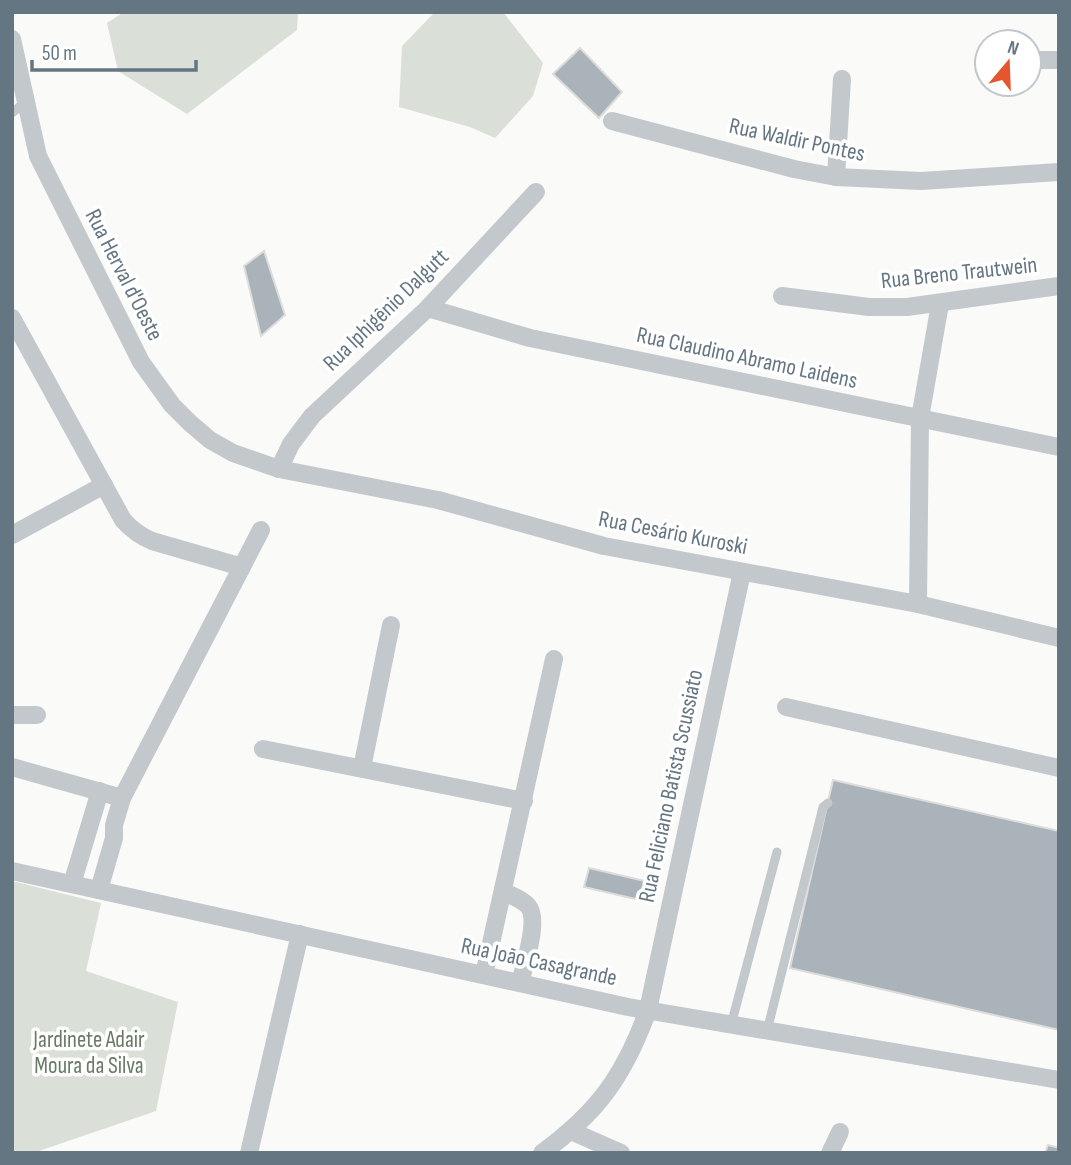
<svg xmlns="http://www.w3.org/2000/svg" width="1071" height="1165" viewBox="0 0 1071 1165" font-family="'Sofia Sans Condensed',sans-serif">
  <style>
    .green { fill: #dadfd7 }
    .building { fill: #aab3b9; stroke: #dcdcda; stroke-width: 2 }
    .lines { fill: none; stroke-linecap: round; stroke-linejoin: round }
    .lane { stroke: #c3c8cc; stroke-width: 9 }
    .street { stroke: #c3c8cc; stroke-width: 18 }
    .labels { text-anchor: middle; dominant-baseline: central; stroke-width: 7; stroke-linejoin: round; paint-order: stroke }
    .street-label { font-size: 23px; fill: #657683; stroke: #fff }
    .park-label { font-size: 23px; fill: #687a64; stroke: #fff }
  </style>
  <rect width="100%" height="100%" fill="#fafaf8"/>
  <g class="green">
    <path d="M 124,12 L 298,12 L 297,30 L 187,114 L 118,71 L 107,23 Z"/>
    <path d="M 435,12 L 503,12 L 543,63 L 533,96 L 495,138 L 470,127 L 399,107 L 402,46 Z"/>
    <path d="M 12,881 L 101,903 L 86,971 L 178,1002 L 156,1111 L 33,1153 L 12,1153 Z"/>
  </g>
  <g class="building">
    <path d="M 580,48 L 622,92 L 599,118 L 553,74 Z"/>
    <path d="M 264,251 L 285,315 L 261,336 L 244,266 Z"/>
    <path d="M 833,780 L 1059,831 L 1059,1030 L 790,968 Z"/>
    <path d="M 589,868 L 649,882 L 644,901 L 584,887 Z"/>
    <path d="M 1048,1145 L 1059,1148 L 1059,1153 L 1045,1153 Z"/>
  </g>
  <g class="lines">
    <g class="lane">
      <path d="M 12,113 L 25,102"/>
      <path d="M 731,1025 L 777,852"/>
      <path d="M 767,1031 L 823,807 L 828,803"/>
    </g>
    <g class="street">
      <path d="M 12,39 L 38,156 L 141,362 L 172,405 L 190,423 L 210,440 L 233,453 L 279,469 L 438,500 L 604,546 L 918,604 L 1059,638"/>
      <path d="M 984,60 L 987,60"/>
      <path d="M 1029,60 L 1059,60"/>
      <path d="M 612,121 L 794,169 L 836,177 L 921,181 L 1059,172"/>
      <path d="M 836,177 L 842,79"/>
      <path d="M 782,296 L 869,307 L 907,307 L 1059,286"/>
      <path d="M 428,308 L 530,338 L 1059,447"/>
      <path d="M 12,318 L 123,520 C 132,530 140,536 152,541 L 242,567"/>
      <path d="M 279,469 L 291,444 L 312,416 L 428,308 L 536,192"/>
      <path d="M 12,535 L 104,485"/>
      <path d="M 918,604 L 920,418 L 940,304"/>
      <path d="M 786,707 L 1059,768"/>
      <path d="M 12,715 L 37,715"/>
      <path d="M 263,749 L 524,801"/>
      <path d="M 12,767 L 122,798"/>
      <path d="M 362,768 L 391,625"/>
      <path d="M 12,871 L 628,1007 L 1059,1080"/>
      <path d="M 72,884 L 100,791"/>
      <path d="M 99,890 L 114,838 L 114,825 L 122,798 L 261,530"/>
      <path d="M 504,892 C 512,896 522,899 528,906 C 540,919 524,966 520,983"/>
      <path d="M 484,975 L 554,659"/>
      <path d="M 571,1131 L 621,1153"/>
      <path d="M 249,1153 L 300,934"/>
      <path d="M 542,1153 C 598,1112 624,1076 648,1010 L 742,572"/>
      <path d="M 830,1153 L 840,1132"/>
    </g>
  </g>
  <g class="labels">
    <g class="street-label">
      <text transform="translate(797 140) rotate(12)">Rua Waldir Pontes</text>
      <text transform="translate(959 273) rotate(-6)">Rua Breno Trautwein</text>
      <text transform="translate(124 275) rotate(63)">Rua Herval d'Oeste</text>
      <text transform="translate(386 310) rotate(-44)">Rua Iphigênio Dalgutt</text>
      <text transform="translate(747 358) rotate(12)">Rua Claudino Abramo Laidens</text>
      <text transform="translate(673 533) rotate(11)">Rua Cesário Kuroski</text>
      <text transform="translate(671 786) rotate(-78)">Rua Feliciano Batista Scussiato</text>
      <text transform="translate(539 962) rotate(12)">Rua João Casagrande</text>
    </g>
    <g class="park-label">
      <text x="89" y="1040">Jardinete Adair<tspan x="89" dy="26">Moura da Silva</tspan></text>
    </g>
  </g>
  <rect width="1071" height="1165" fill="none" stroke="#657683" stroke-width="28"/>
  <g transform="translate(1008 63) rotate(19)"><circle r="33" fill="#ffffff" stroke="#c1c8cd" stroke-width="2"/>
  <path d="M0-5L12 26L0 18L-12 26Z" fill="#e4572e"/>
  <text y="-10" font-size="19" font-weight="bold" text-anchor="middle" fill="#657683">N</text>
  </g>
  <path d="M32 60v10h164v-10" fill="none" stroke="#657683" stroke-width="3.5"/>
  <text x="42" y="60" font-size="21" fill="#657683" stroke="#ffffff" stroke-width="5" paint-order="stroke">50 m</text>
</svg>
